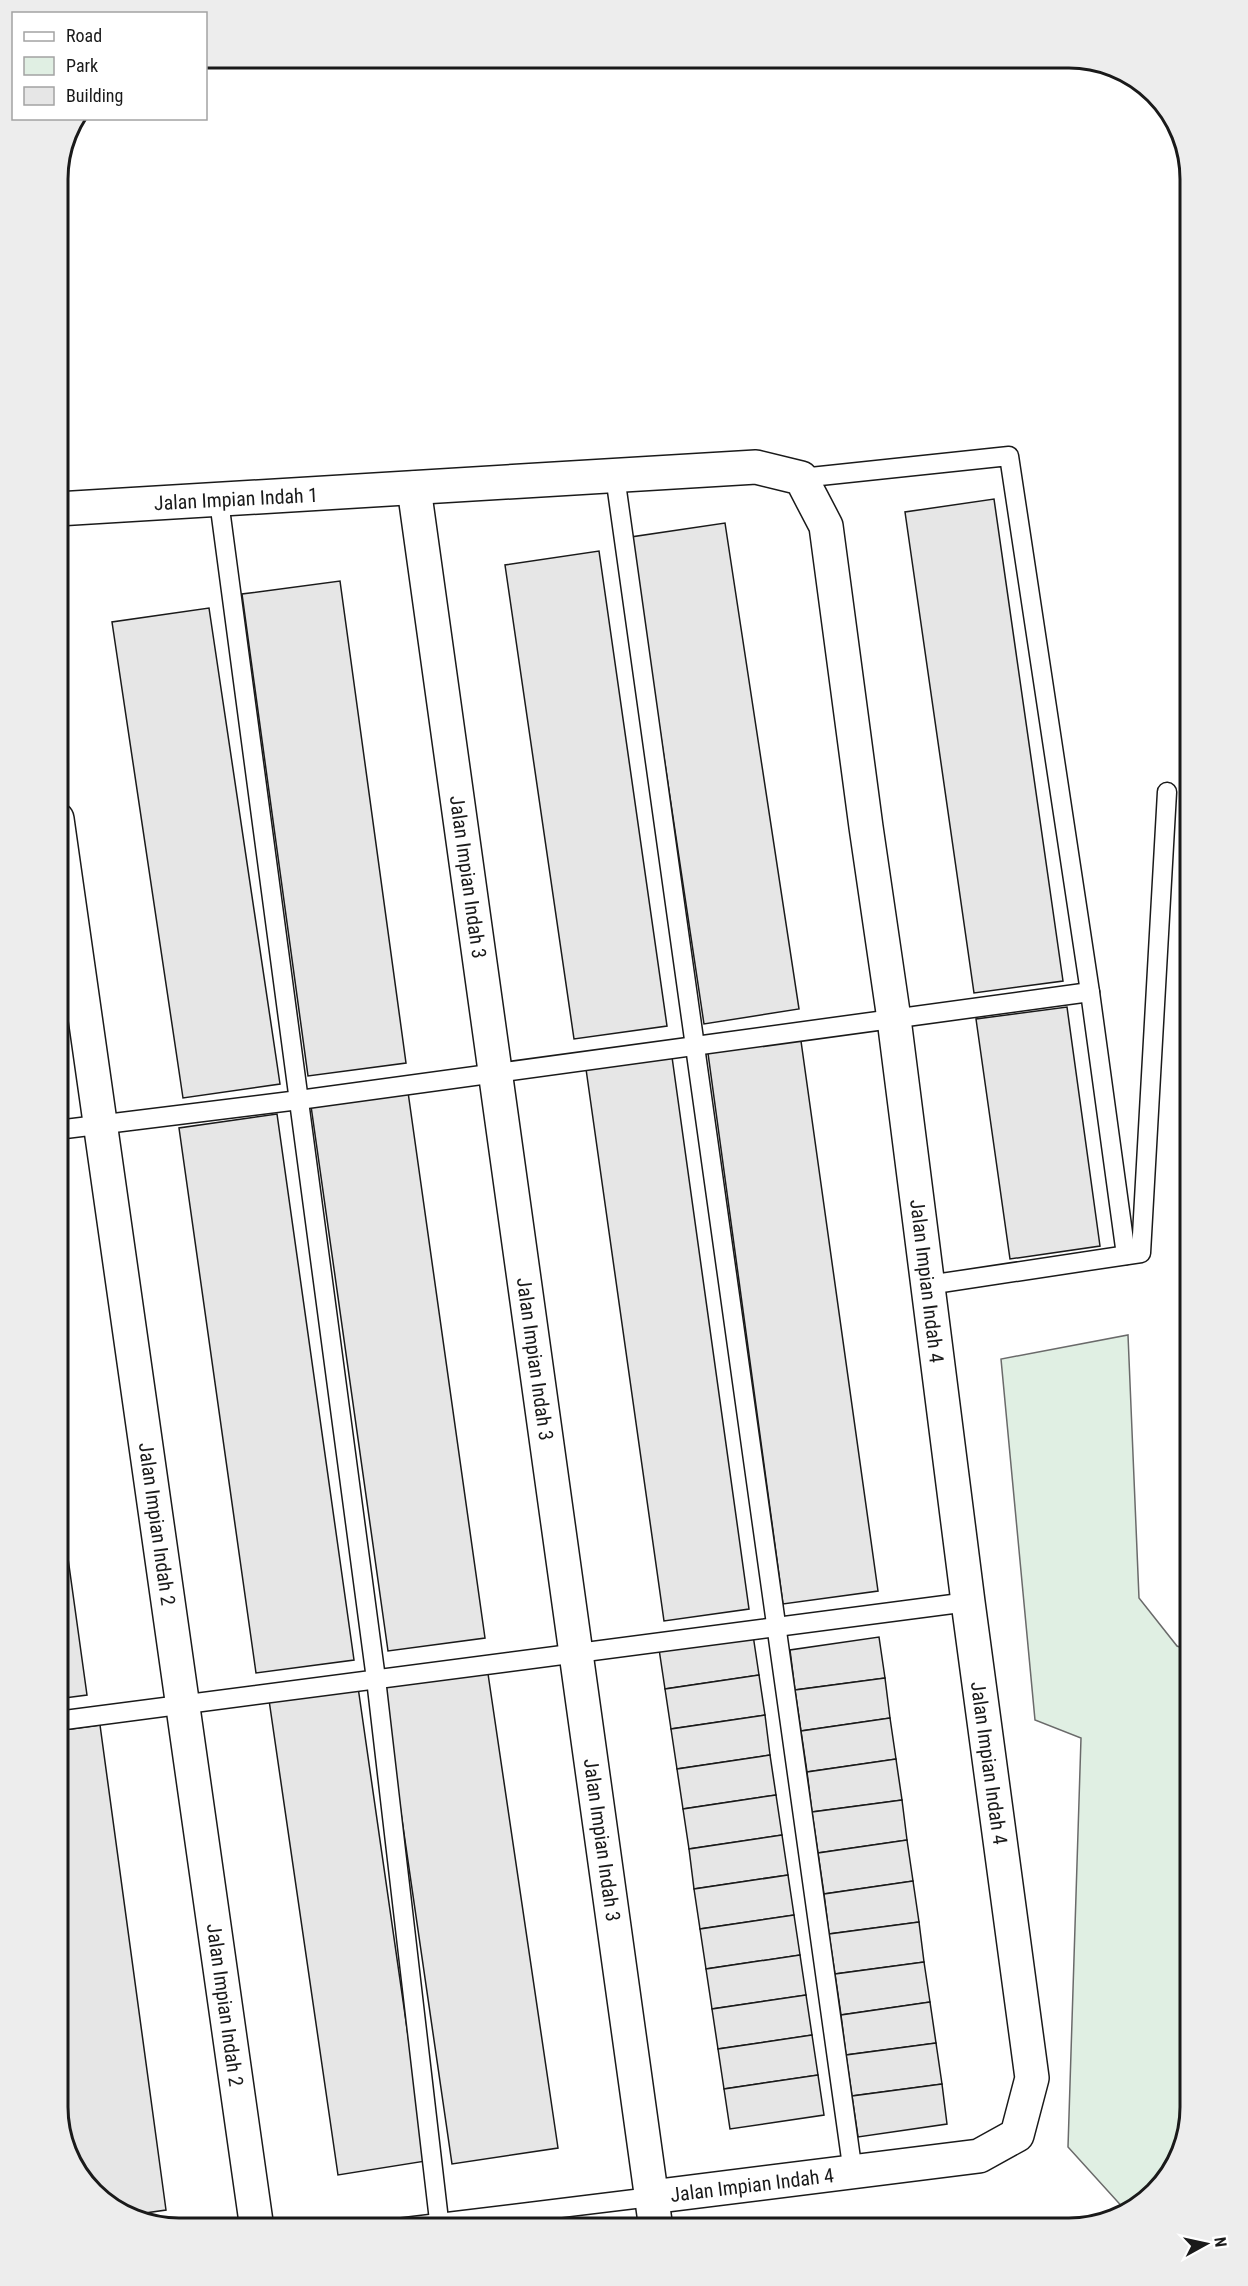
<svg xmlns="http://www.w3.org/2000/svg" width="1248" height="2286" viewBox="0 0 1248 2286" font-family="'Roboto Condensed',sans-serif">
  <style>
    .green { fill: #e0efe3; stroke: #6a6a6a; stroke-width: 1.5 }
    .building { fill: #e6e6e6; stroke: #1a1a1a; stroke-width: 1.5 }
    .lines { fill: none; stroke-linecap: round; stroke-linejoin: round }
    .lane-casing { stroke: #1a1a1a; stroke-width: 21 }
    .street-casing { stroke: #1a1a1a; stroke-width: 36 }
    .lane { stroke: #fff; stroke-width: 18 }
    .street { stroke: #fff; stroke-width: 33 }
    .labels { text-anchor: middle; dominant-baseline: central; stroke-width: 4.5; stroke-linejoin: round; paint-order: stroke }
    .street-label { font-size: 20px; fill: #1a1a1a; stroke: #fff }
    .rim { fill: none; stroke: #1a1a1a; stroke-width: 3 }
  </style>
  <rect width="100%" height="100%" fill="#fff"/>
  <path class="green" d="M 1128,1335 L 1139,1598 L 1177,1646 L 1191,1651 L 1191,2108 L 1171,2175 L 1126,2211 L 1068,2147 L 1081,1738 L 1035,1720 L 1001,1359 Z"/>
  <g class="building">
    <path d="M 994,499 L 1063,981 L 974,993 L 905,512 Z"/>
    <path d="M 725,523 L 799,1009 L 704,1024 L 631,537 Z"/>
    <path d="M 599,551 L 667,1026 L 574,1039 L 505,565 Z"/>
    <path d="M 340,581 L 406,1063 L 308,1076 L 242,594 Z"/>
    <path d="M 209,608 L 280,1084 L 183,1098 L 112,622 Z"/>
    <path d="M 1067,1007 L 1100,1246 L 1010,1259 L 976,1019 Z"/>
    <path d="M 800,1034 L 878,1591 L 783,1604 L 707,1046 Z"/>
    <path d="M 672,1057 L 749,1609 L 664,1621 L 586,1069 Z"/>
    <path d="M 408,1092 L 485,1638 L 388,1651 L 311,1106 Z"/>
    <path d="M 277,1114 L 354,1660 L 256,1673 L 179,1128 Z"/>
    <path d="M 57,1479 L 87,1695 L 57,1699 Z"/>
    <path d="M 753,1635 L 759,1675 L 665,1689 L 659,1649 Z"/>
    <path d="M 879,1637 L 885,1678 L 795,1690 L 790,1650 Z"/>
    <path d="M 487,1667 L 558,2148 L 452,2164 L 382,1682 Z"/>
    <path d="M 759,1675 L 765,1715 L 671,1729 L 665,1689 Z"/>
    <path d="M 885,1678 L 890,1718 L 801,1731 L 795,1690 Z"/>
    <path d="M 358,1687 L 426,2161 L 338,2175 L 269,1700 Z"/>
    <path d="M 765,1715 L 770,1755 L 677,1769 L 671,1729 Z"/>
    <path d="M 890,1718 L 896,1759 L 807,1772 L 801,1731 Z"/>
    <path d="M 100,1725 L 166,2210 L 131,2215 L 111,2208 L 66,2154 L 57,2107 L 57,1731 Z"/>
    <path d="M 770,1755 L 776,1795 L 683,1809 L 677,1769 Z"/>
    <path d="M 896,1759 L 902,1800 L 812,1812 L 807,1772 Z"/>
    <path d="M 776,1795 L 782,1835 L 689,1849 L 683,1809 Z"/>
    <path d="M 902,1800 L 907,1840 L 818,1853 L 812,1812 Z"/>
    <path d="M 782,1835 L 788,1875 L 694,1889 L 689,1849 Z"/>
    <path d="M 907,1840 L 913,1881 L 824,1894 L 818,1853 Z"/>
    <path d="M 788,1875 L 794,1915 L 700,1929 L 694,1889 Z"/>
    <path d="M 913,1881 L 919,1922 L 829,1934 L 824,1894 Z"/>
    <path d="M 794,1915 L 800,1955 L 706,1969 L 700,1929 Z"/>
    <path d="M 919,1922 L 924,1962 L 835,1974 L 829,1934 Z"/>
    <path d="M 800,1955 L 806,1995 L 712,2009 L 706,1969 Z"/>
    <path d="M 924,1962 L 930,2002 L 841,2015 L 835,1974 Z"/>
    <path d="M 806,1995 L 812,2035 L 718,2049 L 712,2009 Z"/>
    <path d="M 930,2002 L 936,2043 L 846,2055 L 841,2015 Z"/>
    <path d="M 812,2035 L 818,2075 L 724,2089 L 718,2049 Z"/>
    <path d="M 936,2043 L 942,2084 L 852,2096 L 846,2055 Z"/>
    <path d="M 818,2075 L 824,2115 L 730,2129 L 724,2089 Z"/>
    <path d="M 942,2084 L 947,2124 L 858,2137 L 852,2096 Z"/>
  </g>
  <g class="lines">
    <g class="lane-casing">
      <g id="lane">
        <path d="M 615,476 L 853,2173"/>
        <path d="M 801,478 L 1009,456 L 1090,992 L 1126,1255"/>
        <path d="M 219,501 L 376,1679 L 440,2229"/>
        <path d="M 57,1130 L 299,1100 L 1090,992"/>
        <path d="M 928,1285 L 1141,1253 L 1167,792"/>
        <path d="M 57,1721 L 968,1602"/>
        <path d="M 389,2229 L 651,2197"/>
      </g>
    </g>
    <g class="street-casing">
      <g id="street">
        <path d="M 414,488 L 656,2229"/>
        <path d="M 57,509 L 756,467 L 801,478 L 826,526 L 866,827 L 894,1019 L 968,1602 L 1032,2078 L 1017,2135 L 979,2156 L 651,2197"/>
        <path d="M 57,819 L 257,2229"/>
      </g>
    </g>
    <use href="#lane" class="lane"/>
    <use href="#street" class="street"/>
  </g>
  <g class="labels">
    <g class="street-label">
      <text transform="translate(236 499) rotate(-3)">Jalan Impian Indah 1</text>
      <text transform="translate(468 877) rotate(82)">Jalan Impian Indah 3</text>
      <text transform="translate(927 1281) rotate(83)">Jalan Impian Indah 4</text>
      <text transform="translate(535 1359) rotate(82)">Jalan Impian Indah 3</text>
      <text transform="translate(157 1524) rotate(82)">Jalan Impian Indah 2</text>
      <text transform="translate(989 1763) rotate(82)">Jalan Impian Indah 4</text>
      <text transform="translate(602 1840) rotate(82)">Jalan Impian Indah 3</text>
      <text transform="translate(225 2005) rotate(82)">Jalan Impian Indah 2</text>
      <text transform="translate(752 2185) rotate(-7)">Jalan Impian Indah 4</text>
    </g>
  </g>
  <path d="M0 0H1248V2286H0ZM179 68H1069A111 111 0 0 1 1180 179V2107A111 111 0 0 1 1069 2218H179A111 111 0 0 1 68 2107V179A111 111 0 0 1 179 68Z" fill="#ededed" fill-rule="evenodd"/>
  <path class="rim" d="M179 68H1069A111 111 0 0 1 1180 179V2107A111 111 0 0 1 1069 2218H179A111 111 0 0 1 68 2107V179A111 111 0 0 1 179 68Z"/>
  <rect x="12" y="12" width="195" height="108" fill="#ffffff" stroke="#a3a3a3" stroke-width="1.5"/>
  <rect x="24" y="32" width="30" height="9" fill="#ffffff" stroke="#a3a3a3" stroke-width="1.5"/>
  <text x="66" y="42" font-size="18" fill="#1a1a1a">Road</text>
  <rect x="24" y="57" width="30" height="18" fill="#e0efe3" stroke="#a3a3a3" stroke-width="1.5"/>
  <text x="66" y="72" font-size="18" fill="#1a1a1a">Park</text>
  <rect x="24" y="87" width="30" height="18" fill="#e6e6e6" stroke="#a3a3a3" stroke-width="1.5"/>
  <text x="66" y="102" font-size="18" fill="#1a1a1a">Building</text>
  <g transform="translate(1206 2244) rotate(82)" stroke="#ffffff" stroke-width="4.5" paint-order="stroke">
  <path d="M0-4.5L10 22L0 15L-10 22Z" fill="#1a1a1a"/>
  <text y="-9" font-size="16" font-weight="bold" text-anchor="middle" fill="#1a1a1a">N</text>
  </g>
</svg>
